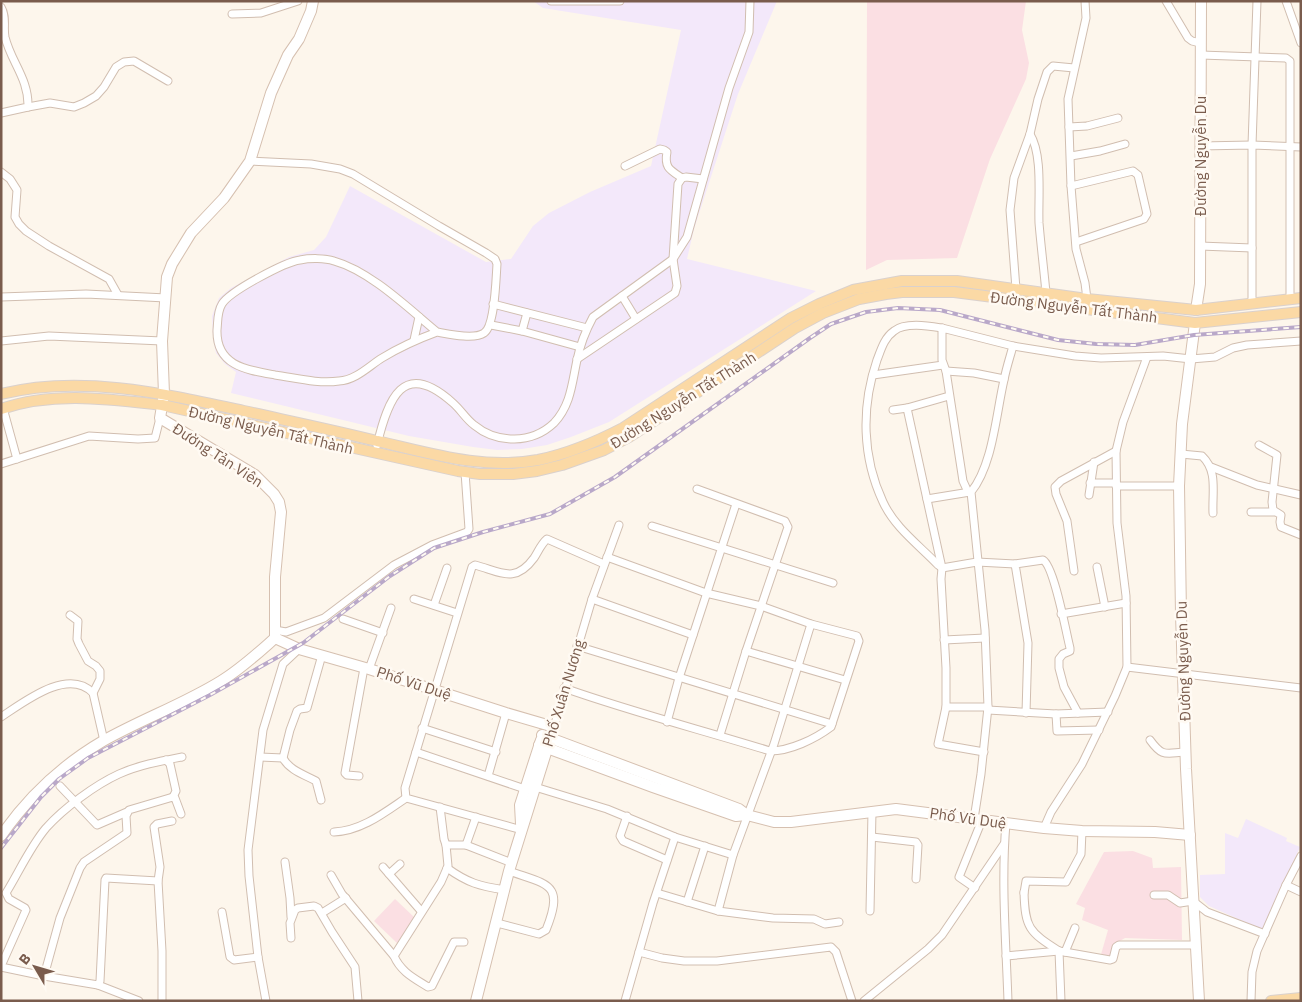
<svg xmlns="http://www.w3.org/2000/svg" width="1302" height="1002" viewBox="0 0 1302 1002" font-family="'IBM Plex Sans',sans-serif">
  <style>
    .education { fill: #f3e8fa }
    .medical { fill: #fbdfe3 }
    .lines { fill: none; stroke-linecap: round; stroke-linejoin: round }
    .street-casing { stroke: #d1beb0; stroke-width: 9 }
    .secondary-casing { stroke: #d6c0b0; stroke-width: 12 }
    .primary-casing { stroke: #dad1cd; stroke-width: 12 }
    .street { stroke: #fff; stroke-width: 7 }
    .secondary { stroke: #fff; stroke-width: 10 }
    .primary { stroke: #fbd9a5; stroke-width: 10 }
    .rail-casing { stroke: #b9a8c9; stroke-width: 4 }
    .rail { stroke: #fffaf3; stroke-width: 2; stroke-dasharray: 5.5; stroke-linecap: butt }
    .labels { text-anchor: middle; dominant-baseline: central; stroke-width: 5; stroke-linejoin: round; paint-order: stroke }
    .street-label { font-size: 15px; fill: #7a5c4d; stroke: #fffaf3 }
  </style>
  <rect width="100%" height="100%" fill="#fdf6ec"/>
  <g class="education">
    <path d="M 533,1 L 777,1 L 738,94 L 694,229 L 687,259 L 816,291 L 609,422 L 571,437 L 547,445 L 522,449 L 497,450 L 473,447 L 409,436 L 231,393 L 236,372 L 225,364 L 216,353 L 213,338 L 212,316 L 219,298 L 231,288 L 289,257 L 314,250 L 326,237 L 350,186 L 486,262 L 511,259 L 533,226 L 549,213 L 590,192 L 651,166 L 681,30 L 543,8 Z"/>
    <path d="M 1246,819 L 1287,838 L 1286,841 L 1300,847 L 1263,930 L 1209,906 L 1200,897 L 1200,875 L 1225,874 L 1225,833 L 1238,838 Z"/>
  </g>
  <g class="medical">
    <path d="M 867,1 L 1026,1 L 1022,30 L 1029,63 L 1026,79 L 990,159 L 957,258 L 887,260 L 866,270 Z"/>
    <path d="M 1133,851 L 1152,858 L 1153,868 L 1181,867 L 1182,940 L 1125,938 L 1118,942 L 1110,958 L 1100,958 L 1108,930 L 1082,920 L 1085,908 L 1076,904 L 1104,852 Z"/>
    <path d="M 395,899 L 415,918 L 397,943 L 374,921 Z"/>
  </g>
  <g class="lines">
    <g class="street-casing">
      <g id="street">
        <path d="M 551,1 L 620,1"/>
        <path d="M 1085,1 L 1086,18 L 1068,99 L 1071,186 L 1076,249 L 1085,283 L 1087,299"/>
        <path d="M 1166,1 L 1188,38 L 1192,41 L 1200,43"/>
        <path d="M 1286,1 L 1301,43"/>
        <path d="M 1,7 C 7,17 3,27 5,37 C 11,62 29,79 28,107 L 1,113"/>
        <path d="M 232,14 L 261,13 L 298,1"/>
        <path d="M 1201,55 L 1286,58 L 1290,61 L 1290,299"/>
        <path d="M 28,107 L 50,103 L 74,107 L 84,103 L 96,96 L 104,87 L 116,67 L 124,62 L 134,61 L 168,81"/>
        <path d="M 1069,127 L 1087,126 L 1118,118"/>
        <path d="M 1030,134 C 1043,155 1038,198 1039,223 C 1041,247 1044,270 1046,293"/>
        <path d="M 1200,146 L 1252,145 L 1301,147"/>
        <path d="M 1071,156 L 1100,151 L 1125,144"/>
        <path d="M 250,161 L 311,164 L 340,169 L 353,174 L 439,226 L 486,253 L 495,259 L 497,264 C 496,278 495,326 484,333 C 474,340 448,334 437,332 C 408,308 370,271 334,261 C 325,258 310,258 300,260 C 285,262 230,291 222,304 C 217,312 218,321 217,330 C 216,366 247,370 275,375 C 296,378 318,384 339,381 C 356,380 369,366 382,358 C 400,347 418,339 437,332"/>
        <path d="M 625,166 L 660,149 L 664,150 L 667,152 C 664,168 670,170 682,178"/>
        <path d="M 1,172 L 10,179 L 17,190 L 15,217 L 19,224 L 26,231 L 49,246 L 109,279 L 118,295"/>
        <path d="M 1071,186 L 1133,171 L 1138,175 L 1147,214 L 1144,219 L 1076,242"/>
        <path d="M 1200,246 L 1252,248"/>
        <path d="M 1016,289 L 1010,210 L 1014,178 L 1030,134 L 1038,99 L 1047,72 L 1053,66 L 1074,68"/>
        <path d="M 622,296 L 636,319"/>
        <path d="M 1,297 L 86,294 L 166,298"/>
        <path d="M 493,304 L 587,328"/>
        <path d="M 1252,304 L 1252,145 L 1257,1"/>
        <path d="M 491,325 L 522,331 L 580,347"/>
        <path d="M 942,328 C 929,326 905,322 894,331 C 884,338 881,350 877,360 C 861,407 862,457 883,502 C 895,528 919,545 938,565 L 942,568 L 977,562 L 1015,564"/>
        <path d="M 522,331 L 527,313"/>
        <path d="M 414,340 L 419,317"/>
        <path d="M 1,341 L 49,336 L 162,341"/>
        <path d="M 577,359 L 675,293 L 677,286 L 673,259 L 678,184 L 682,178 L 686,177 L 703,179"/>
        <path d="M 946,371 L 974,373 L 1004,379"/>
        <path d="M 873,375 L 943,365"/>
        <path d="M 3,408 L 17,459"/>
        <path d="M 907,408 L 949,396"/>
        <path d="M 893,410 L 907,408 L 942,568 L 941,579 L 946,668 L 946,707 L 938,744 L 984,752"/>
        <path d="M 377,445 C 388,399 403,358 453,403 C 461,410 466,419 474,425 C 497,444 532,444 554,423 C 571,405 572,383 577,360 C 580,345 586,330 593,317 L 673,259 L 687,237 L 729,88 L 749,32 L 750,1"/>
        <path d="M 1259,445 L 1277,455 L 1272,502 L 1273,510 L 1281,515 L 1280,522 L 1281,527 L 1301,535"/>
        <path d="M 1181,454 L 1202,456 C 1218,471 1212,492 1213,513"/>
        <path d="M 1,464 L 89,436 L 138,439 L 155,438 L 160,418"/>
        <path d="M 1211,467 L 1257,485 L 1301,495"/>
        <path d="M 1090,483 L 1116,483"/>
        <path d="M 1116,486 L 1179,486"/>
        <path d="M 697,489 L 785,521 L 788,527 L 746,651 L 720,735"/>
        <path d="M 968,492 L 963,481 L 946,371 L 942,360 L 942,328 L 1013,346 L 1075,356 L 1101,358 L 1163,356 L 1191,359 L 1215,357 L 1233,348 L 1247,345 L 1301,341"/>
        <path d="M 1089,495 L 1094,462"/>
        <path d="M 927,499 L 970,492"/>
        <path d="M 1251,512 L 1274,512"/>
        <path d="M 652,526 L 833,583"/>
        <path d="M 1097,567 L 1105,607"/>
        <path d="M 1074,571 L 1067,521 L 1056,494 L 1055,487 L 1061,481 L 1116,451"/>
        <path d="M 414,599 L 457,613"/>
        <path d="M 592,599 L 693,635"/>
        <path d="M 434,605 L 447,568"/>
        <path d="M 1061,614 L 1126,603"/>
        <path d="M 70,615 L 78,621 L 77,639 L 79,644 L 88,661 L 96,666 L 100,671 L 100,679 L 93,693"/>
        <path d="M 343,619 L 383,633"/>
        <path d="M 275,630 L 286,632 L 324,618 L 394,565 L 432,545 L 467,532 L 469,529 L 465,472"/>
        <path d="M 944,640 L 985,638"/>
        <path d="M 577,646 L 832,724"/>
        <path d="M 746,651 L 845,680"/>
        <path d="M 1127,667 L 1301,688"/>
        <path d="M 369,669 L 391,608"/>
        <path d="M 564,688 C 632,712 702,730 770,751 C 790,751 815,739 831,727 L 859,641 L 857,636 L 811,624 L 761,606 L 706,593 L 607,557"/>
        <path d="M 946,707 L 988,707"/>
        <path d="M 988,710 L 1056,714 L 1108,712"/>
        <path d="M 1026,713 L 1028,643 L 1015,564 L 1043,560 C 1054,566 1066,632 1070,648 L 1070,651 L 1063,654 L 1059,659 L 1059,668 L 1064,687 L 1078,713"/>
        <path d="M 1056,714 L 1057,731 L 1099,730"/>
        <path d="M 1,717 C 24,702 68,667 93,693 L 104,741"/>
        <path d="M 667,722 L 679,678 L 736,504"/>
        <path d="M 554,727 L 592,599 L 619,525"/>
        <path d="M 422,728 L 496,752"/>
        <path d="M 1150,740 C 1163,758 1166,753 1186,752"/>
        <path d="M 416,752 L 525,789"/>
        <path d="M 260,757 L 283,758"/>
        <path d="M 166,760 L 170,764 L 176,791 L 173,797"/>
        <path d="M 359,776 L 347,775 L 345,773 L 364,668"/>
        <path d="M 488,776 L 506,713"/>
        <path d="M 60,786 L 97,825 L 127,812"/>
        <path d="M 535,787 L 607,809 L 675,837 L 733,855"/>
        <path d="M 321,800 L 316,781 C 305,775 289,770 283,758 L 290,730 L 297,711 L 300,709 L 307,708 L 322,655"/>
        <path d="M 627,816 L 620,836 L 623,841 L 667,860"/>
        <path d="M 974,819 L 981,774 L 988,707 L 985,630 L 971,492 C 993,465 996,414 1004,380 C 1006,369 1010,357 1013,346"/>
        <path d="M 1006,823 C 1001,882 1006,942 1008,1001"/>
        <path d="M 1044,828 L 1051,812 L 1082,764 L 1115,696 L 1127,667 L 1126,596 L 1117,523 L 1116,451 L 1123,422 L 1147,357"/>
        <path d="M 522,830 L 406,798 L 405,788 L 472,567 L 475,565 C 501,572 515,584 534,558 C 538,552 541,544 547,539 L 604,564"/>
        <path d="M 334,832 C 361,831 384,813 406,798"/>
        <path d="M 872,837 L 916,842 L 918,845 L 916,879"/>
        <path d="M 446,845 L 466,845 L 512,863"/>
        <path d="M 466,845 L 476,817"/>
        <path d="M 285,862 L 290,898 L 291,917"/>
        <path d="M 383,867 L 421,911"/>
        <path d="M 447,868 C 468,883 479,886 505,890"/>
        <path d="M 389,874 L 400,864"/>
        <path d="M 331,875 L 342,894 L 394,956 C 401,972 414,978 428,987 L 432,986 L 454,942 L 464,942"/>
        <path d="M 1286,885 L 1301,892"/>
        <path d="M 975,888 L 959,877 L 982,820"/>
        <path d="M 1024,892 C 1025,928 1029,932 1059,951"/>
        <path d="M 657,893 L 718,911 L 773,918 L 814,919 L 825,924 L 839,922"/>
        <path d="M 1024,893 L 1026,881 L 1066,882 L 1081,854 L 1082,831"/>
        <path d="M 1154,895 L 1168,895 L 1180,903 L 1193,901 L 1207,912 L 1265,934"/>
        <path d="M 687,902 L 705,846"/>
        <path d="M 718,911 L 733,855 L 774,744 L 811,624"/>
        <path d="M 870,911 L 872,811"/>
        <path d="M 222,912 L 230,957 L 234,960 L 258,957"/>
        <path d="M 322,913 L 346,898"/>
        <path d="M 497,923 L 539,934 L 546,930 C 565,883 548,885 509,871"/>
        <path d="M 291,938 L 290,923 L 295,910 L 298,908 L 314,906 L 318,908 L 332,932 L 355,967 L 358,1001"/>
        <path d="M 1059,951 L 1061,1001"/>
        <path d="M 639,952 L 662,958 L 684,961 L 717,961 L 831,947 L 836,952 L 852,1001"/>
        <path d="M 1065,952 L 1075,928"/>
        <path d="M 394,956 L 441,882 L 448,866 L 446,845 L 444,839 L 440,807"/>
        <path d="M 1006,956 L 1059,951 L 1110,960 L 1113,959 L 1116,947 L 1119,945 L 1196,945"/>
        <path d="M 1,966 L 26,910 L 25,908 L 9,899 L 6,893 C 19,872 30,847 46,828 C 64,808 95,785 119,774 C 139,765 161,761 182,757"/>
        <path d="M 1,967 L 44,976 L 98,985 L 100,981 L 105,880 L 106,878 L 158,881"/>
        <path d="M 44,976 L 60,918 L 80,868 L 84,862 L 127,833 L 126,816 L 129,810 L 173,797 L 175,798 L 181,814"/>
        <path d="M 98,985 L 139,1001"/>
        <path d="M 162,1001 L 162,951 L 158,881 L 160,867 L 154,827 L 157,824 L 172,821"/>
        <path d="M 266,1001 L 258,957 L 249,876 L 248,850 L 263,730 L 283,664 L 299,649"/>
        <path d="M 625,1001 L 653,903 L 675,837"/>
        <path d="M 864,1001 L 928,949 L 942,935 L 1004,844"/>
        <path d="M 1251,1001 L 1252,972 L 1257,951 L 1286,885 L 1301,856"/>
      </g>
    </g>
    <g class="secondary-casing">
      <g id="secondary">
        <path d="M 1196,310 L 1200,284 L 1201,1"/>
        <path d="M 1195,323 L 1182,424 L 1179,486 L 1181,614 L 1186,769 L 1199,1001"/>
        <path d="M 275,638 L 299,649 L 369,669 L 506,713 L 554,727 L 509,871 L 476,1001"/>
        <path d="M 542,735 L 739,809 L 747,815"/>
        <path d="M 539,745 L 653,787 L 736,816 L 747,815 L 774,822 L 791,822 L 896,809 L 1044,828 L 1082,831 L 1155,832 L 1190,835"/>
        <path d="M 521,824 L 520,805 L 541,740"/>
        <path d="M 1,836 C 28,797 62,765 103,741 C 142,719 184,704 221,681 C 241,669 258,653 275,638 L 275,577 L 281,512 L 279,502 L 274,494 L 255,475 L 160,418 L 164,394 L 162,341 L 167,277 L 172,264 L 191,233 L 224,198 L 250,161 L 271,93 L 288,55 L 299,39 L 311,11 L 313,1"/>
      </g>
    </g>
    <g class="primary-casing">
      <g id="primary">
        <path d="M 1,394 C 81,374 166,394 244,411 C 289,421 333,430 377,441 C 430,453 483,470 538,460 C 567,454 596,442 623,428 L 791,318 L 819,304 L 853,290 L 902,281 L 957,281 L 1087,299 L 1196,310 L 1301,298"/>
        <path d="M 1,409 C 53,391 109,399 162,405 L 458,471 L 480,474 L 513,474 L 537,471 L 562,465 L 604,450 L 629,437 L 660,417 L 795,328 L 823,313 L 859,299 L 886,294 L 902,292 L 954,292 L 1195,323 L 1301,312"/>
        <path d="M 1271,1001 L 1301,998"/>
      </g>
    </g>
    <use href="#street" class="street"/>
    <use href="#secondary" class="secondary"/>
    <use href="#primary" class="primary"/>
    <g class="rail-casing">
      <path id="rail" d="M 1,848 L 41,797 L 59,779 L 88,758 L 210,695 L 303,643 L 390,576 L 434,548 L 483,532 L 550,514 L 615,477 L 810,338 L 831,324 L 866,312 L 898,308 L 940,310 L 1058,340 L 1096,344 L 1135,345 L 1194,335 L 1301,327"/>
    </g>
    <use href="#rail" class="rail"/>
  </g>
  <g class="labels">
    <g class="street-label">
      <text transform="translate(1200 156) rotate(-90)">Đường Nguyễn Du</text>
      <text transform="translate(1074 307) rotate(7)">Đường Nguyễn Tất Thành</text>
      <text transform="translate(683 400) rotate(-32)">Đường Nguyễn Tất Thành</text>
      <text transform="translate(271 430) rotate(13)">Đường Nguyễn Tất Thành</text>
      <text transform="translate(218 455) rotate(33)">Đường Tản Viên</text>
      <text transform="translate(1183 661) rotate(-92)">Đường Nguyễn Du</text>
      <text transform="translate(414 683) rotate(18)">Phố Vũ Duệ</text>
      <text transform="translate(563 693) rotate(-73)">Phố Xuân Nương</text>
      <text transform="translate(968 818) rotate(8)">Phố Vũ Duệ</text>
    </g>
  </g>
  <rect width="1302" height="1002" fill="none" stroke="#7a5c4d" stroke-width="5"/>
  <g transform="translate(35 967) rotate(308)" stroke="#fffaf3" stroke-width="4" paint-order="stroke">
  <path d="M0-4L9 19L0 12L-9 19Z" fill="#7a5c4d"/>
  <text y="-8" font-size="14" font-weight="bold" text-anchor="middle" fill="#7a5c4d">B</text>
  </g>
</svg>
